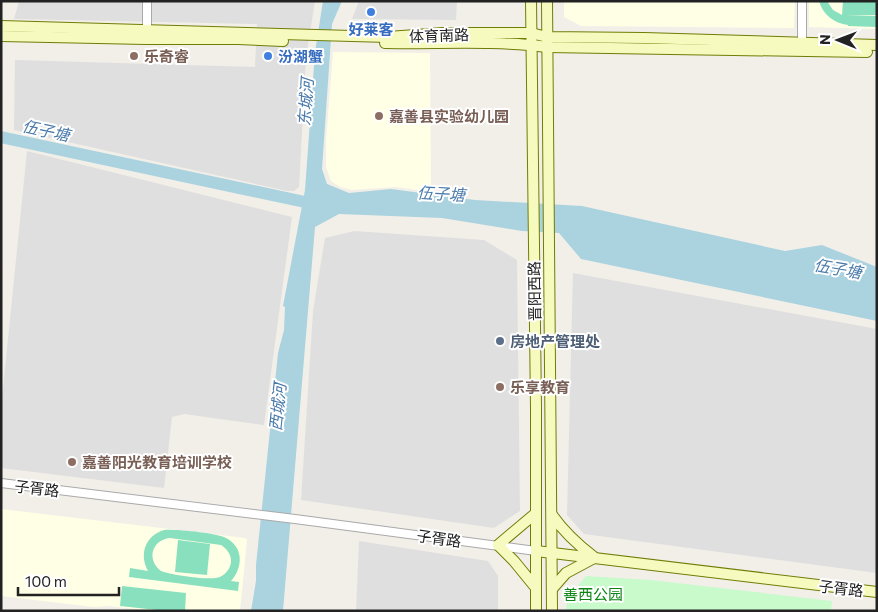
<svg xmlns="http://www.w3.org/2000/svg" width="878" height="612" viewBox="0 0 878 612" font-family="Commissioner,'Noto Sans SC',sans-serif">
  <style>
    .residential { fill: #e0dfdf }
    .education { fill: #ffffe5 }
    .park { fill: #c8facc }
    .pitch { fill: #88e0be; fill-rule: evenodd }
    .water { fill: #aad3df }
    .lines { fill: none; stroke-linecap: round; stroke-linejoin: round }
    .river { stroke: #aad3df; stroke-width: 12 }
    .street-casing { stroke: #a9a9a9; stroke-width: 10 }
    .secondary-casing { stroke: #707d05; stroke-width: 12 }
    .street { stroke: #fff; stroke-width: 8 }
    .secondary { stroke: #f7fabf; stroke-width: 10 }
    .shop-dot { fill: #3f7fe0; stroke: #fff; stroke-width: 2 }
    .education-dot { fill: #8d6e63; stroke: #fff; stroke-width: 2 }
    .service-dot { fill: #5c6f8a; stroke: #fff; stroke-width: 2 }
    .labels { text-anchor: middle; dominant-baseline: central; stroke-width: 4; stroke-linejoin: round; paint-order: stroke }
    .shop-label { font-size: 15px; font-weight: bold; fill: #366cbe; stroke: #fff }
    .street-label { font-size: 15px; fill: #222; stroke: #fff }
    .education-label { font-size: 15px; font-weight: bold; fill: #785e54; stroke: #fff; text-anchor: start }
    .service-label { font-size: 15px; font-weight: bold; fill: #4e5e75; stroke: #fff; text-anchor: start }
    .park-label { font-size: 15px; fill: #0c8416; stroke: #fff }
    .water-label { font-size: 16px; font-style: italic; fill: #4a7aab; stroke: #fff }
  </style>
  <rect width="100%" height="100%" fill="#f2efe9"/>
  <g class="residential">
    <path d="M 19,1 L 315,1 L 306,58 L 299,187 L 294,191 L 287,191 L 14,130 L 15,60 L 255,67 L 257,24 L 14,19 Z"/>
    <path d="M 359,1 L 457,1 L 456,20 L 352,19 Z"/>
    <path d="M 27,151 L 292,217 L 264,425 L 184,414 L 172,417 L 164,488 L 1,468 L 1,408 Z"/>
    <path d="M 354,231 L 484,240 L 517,260 L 520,511 L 494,528 L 301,500 L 313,311 L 325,238 Z"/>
    <path d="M 573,273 L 877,329 L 877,573 L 584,534 L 567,515 Z"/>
    <path d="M 359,541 L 488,561 L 498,576 L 498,611 L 356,611 Z"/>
  </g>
  <g class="education">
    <path d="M 564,1 L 795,1 L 794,28 L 581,26 L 564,17 Z"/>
    <path d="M 809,1 L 877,1 L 877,29 L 809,27 Z"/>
    <path d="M 333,52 L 430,53 L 431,192 L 396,187 L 352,190 L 340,187 L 331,181 L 326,167 L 326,141 Z"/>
    <path d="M 1,509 L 245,538 L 247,540 L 240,611 L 149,611 L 109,606 L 94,607 L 1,596 Z"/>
  </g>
  <path class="park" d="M 586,576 L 651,580 L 832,601 L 831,611 L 566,611 L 567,599 Z"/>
  <g class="pitch">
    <path d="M 819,1 L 827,1 L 833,10 L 842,15 L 843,1 L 877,1 L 877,15 L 846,16 L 877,16 L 877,27 L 848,26 L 848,25 C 834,23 823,15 819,1 Z"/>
    <path d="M 164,530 C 175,529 216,533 226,538 C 244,547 243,568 231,581 L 239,582 L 238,591 L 129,577 L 130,568 L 148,571 C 139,554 145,536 164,530 ZM 170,538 L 221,545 C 227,549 231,554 231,561 C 231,568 226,574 220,577 C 211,581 171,575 161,571 C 146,559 152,540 170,538 Z"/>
    <path d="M 178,540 L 210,544 L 207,575 L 175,572 Z"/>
    <path d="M 122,586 L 186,593 L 185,611 L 166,611 L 120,606 Z"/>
  </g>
  <path class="water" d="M 323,1 L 342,1 L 332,24 L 322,169 L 327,184 L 349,193 L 391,189 L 475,200 L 582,206 L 785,251 L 822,245 L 877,267 L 877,321 L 581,259 L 559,233 L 522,231 L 442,218 L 339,214 L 315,227 L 283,611 L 251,611 L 256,581 L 256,565 L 278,353 L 284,330 L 285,307 L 283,306 L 305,190 L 315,52 Z"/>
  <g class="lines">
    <path class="river" d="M 1,137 L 319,205"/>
    <g class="street-casing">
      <g id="street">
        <path d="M 802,1 L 802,47"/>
        <path d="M 147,34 L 147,1"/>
        <path d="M 1,483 L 295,519 L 536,551"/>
      </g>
    </g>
    <g class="secondary-casing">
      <g id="secondary">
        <path d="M 531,1 L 536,408 L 536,611"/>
        <path d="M 547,1 L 552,611"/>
        <path d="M 1,26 L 388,37 L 443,33 L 531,33 L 547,37 L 644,38 L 877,45"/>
        <path d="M 1,36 L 146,39 L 238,39 L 283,41"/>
        <path d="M 385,43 C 438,44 494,40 547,47 L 867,52"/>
        <path d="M 536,513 L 498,545 L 514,561 L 536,588"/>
        <path d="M 552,515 C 564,532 578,545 594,557"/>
        <path d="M 536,551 L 877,592"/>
        <path d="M 552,589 L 566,573 L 594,558"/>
      </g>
    </g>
    <use href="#street" class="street"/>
    <use href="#secondary" class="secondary"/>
  </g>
  <g class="shop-dot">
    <circle cx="371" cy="12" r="5"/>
    <circle cx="268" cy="56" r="5"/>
  </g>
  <g class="education-dot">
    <circle cx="134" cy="56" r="5"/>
    <circle cx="379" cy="116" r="5"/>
    <circle cx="500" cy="387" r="5"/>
    <circle cx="72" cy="462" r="5"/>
  </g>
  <circle class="service-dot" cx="500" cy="341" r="5"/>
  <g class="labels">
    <g class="shop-label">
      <text x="371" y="29">好莱客</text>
      <text x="278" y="56" text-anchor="start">汾湖蟹</text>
    </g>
    <g class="street-label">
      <text transform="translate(439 35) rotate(-2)">体育南路</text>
      <text transform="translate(534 291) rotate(-91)">晋阳西路</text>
      <text transform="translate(37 488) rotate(7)">子胥路</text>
      <text transform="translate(439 538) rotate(8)">子胥路</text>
      <text transform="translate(841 588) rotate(7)">子胥路</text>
    </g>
    <g class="education-label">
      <text x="144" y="56">乐奇睿</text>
      <text x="389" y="116">嘉善县实验幼儿园</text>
      <text x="510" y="387">乐享教育</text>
      <text x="82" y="462">嘉善阳光教育培训学校</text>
    </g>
    <g class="service-label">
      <text x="510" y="341">房地产管理处</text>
    </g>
    <g class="park-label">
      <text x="593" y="594">善西公园</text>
    </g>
    <g class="water-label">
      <text transform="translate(305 102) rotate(-86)">东城河</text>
      <text transform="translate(46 130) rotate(12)">伍子塘</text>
      <text transform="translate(441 193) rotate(3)">伍子塘</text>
      <text transform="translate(838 268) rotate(10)">伍子塘</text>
      <text transform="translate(277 407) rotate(-84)">西城河</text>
    </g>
  </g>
  <rect width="878" height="612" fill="none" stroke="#222222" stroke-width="5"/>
  <g transform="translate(838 40) rotate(271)" stroke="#ffffff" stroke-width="4" paint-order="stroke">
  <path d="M0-4L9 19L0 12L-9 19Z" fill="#222222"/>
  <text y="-8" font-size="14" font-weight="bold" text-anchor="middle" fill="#222222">N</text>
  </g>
  <path d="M18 587v8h101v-8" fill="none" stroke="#222222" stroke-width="2.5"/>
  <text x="25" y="587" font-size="15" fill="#222222" stroke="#ffffff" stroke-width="4" paint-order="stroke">100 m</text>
</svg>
